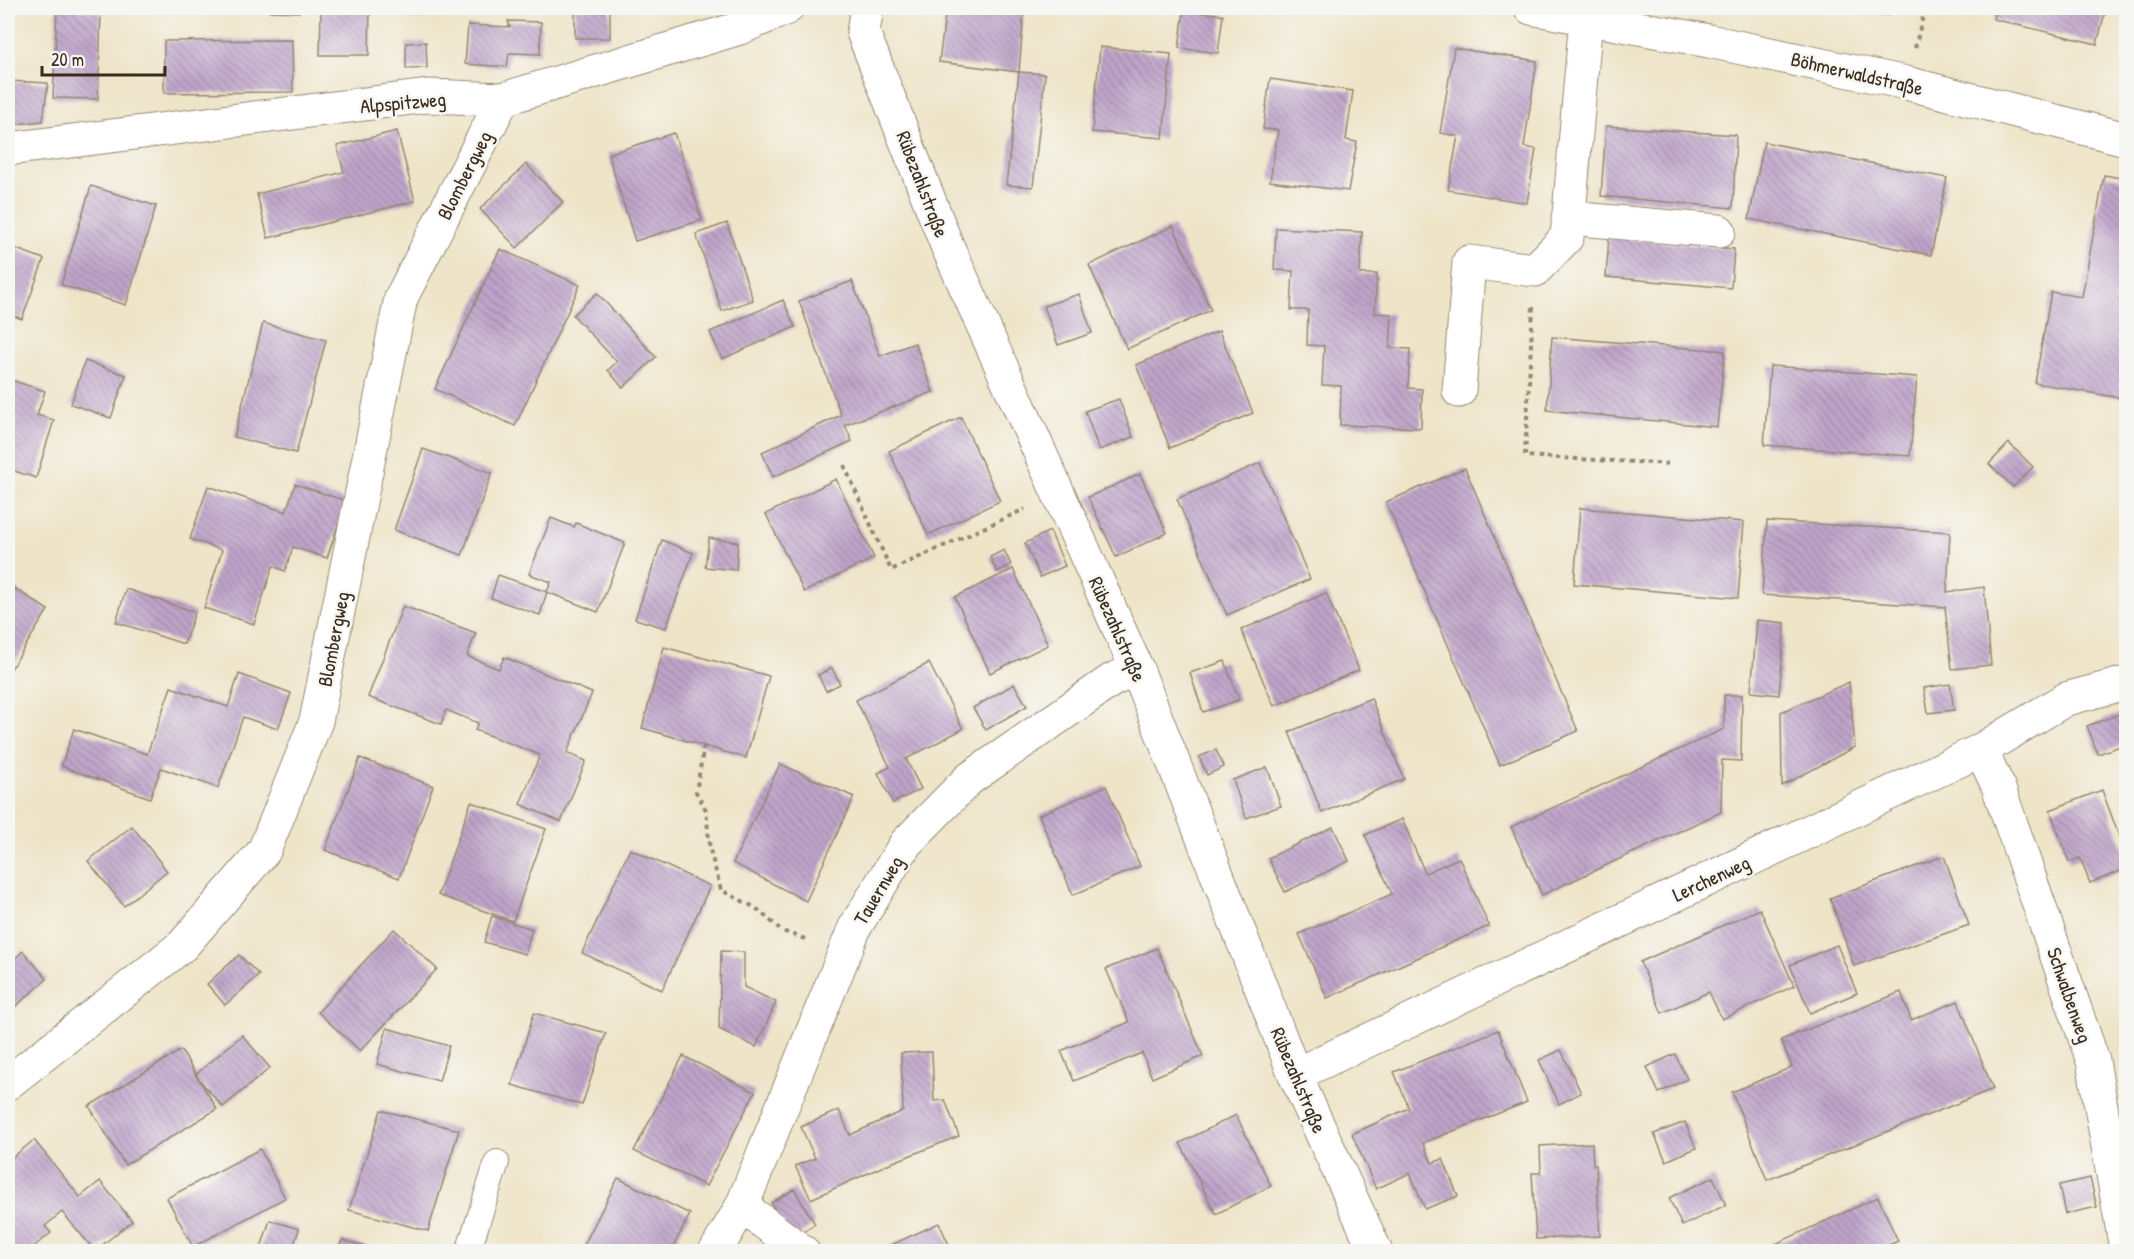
<svg xmlns="http://www.w3.org/2000/svg" width="2134" height="1259" viewBox="0 0 2134 1259" font-family="'Patrick Hand',sans-serif">
  <style>
    .building { fill: url(#building-back-hatch) }
    .lines { fill: none; stroke-linecap: round; stroke-linejoin: round }
    .service-casing { stroke: #948773; stroke-width: 26 }
    .minor-casing { stroke: #948773; stroke-width: 35 }
    .tertiary-casing { stroke: #948773; stroke-width: 35 }
    .path { stroke: #948773; stroke-width: 4; stroke-dasharray: 4.5 4.5; stroke-linecap: butt }
    .service { stroke: #fff; stroke-width: 24 }
    .minor { stroke: #fff; stroke-width: 33 }
    .tertiary { stroke: #fff; stroke-width: 33 }
    .labels { text-anchor: middle; dominant-baseline: central; stroke-width: 5; stroke-linejoin: round; paint-order: stroke }
    .street-label { font-size: 20px; fill: #3b2a1e; stroke: #f6f6f2 }
  </style>
  <defs>
    <pattern id="building-back-hatch" width="6" height="6" patternUnits="userSpaceOnUse" patternTransform="scale(1.5)"><rect width="6" height="6" fill="#bfa4ca"/><path d="M-1 5l2 2M0 0l6 6M5-1l2 2" fill="none" stroke="#9c86a3"/></pattern>
  </defs>
  <rect width="100%" height="100%" fill="#f6f6f2"/>
  <filter id="ink" filterUnits="userSpaceOnUse"><feTurbulence type="fractalNoise" baseFrequency=".0167" numOctaves="2"/><feDisplacementMap in="SourceGraphic" scale="12" xChannelSelector="R" yChannelSelector="G"/><feConvolveMatrix kernelMatrix="1 2 1 2 8 2 1 2 1" color-interpolation-filters="sRGB"/></filter>
  <filter id="wash" filterUnits="userSpaceOnUse"><feTurbulence type="fractalNoise" baseFrequency=".008" numOctaves="4" result="noise"/><feDisplacementMap in="SourceGraphic" scale="24" xChannelSelector="R" yChannelSelector="G"/><feGaussianBlur stdDeviation="1.35" result="paint"/><feColorMatrix in="noise" values="0 0 0 0 0 0 0 0 0 0 0 0 0 0 0 0 0 1.4 0 .05"/><feComposite in="paint" operator="in"/></filter>
  <g filter="url(#wash)">
    <rect width="100%" height="100%" fill="#eee4c8"/>
    <g id="blocks">
      <g class="building">
        <path d="M 57,8 L 79,8 L 79,10 L 101,12 L 98,99 L 53,98 Z"/>
        <path d="M 269,8 L 299,8 L 299,12 L 269,11 Z"/>
        <path d="M 374,8 L 427,8 L 427,13 L 374,12 Z"/>
        <rect x="575" y="8" width="35" height="30"/>
        <path d="M 946,8 L 992,8 L 1024,11 L 1019,72 L 1045,74 L 1033,187 L 1006,185 L 1019,72 L 939,62 Z"/>
        <path d="M 1865,8 L 1891,8 L 1889,15 Z"/>
        <path d="M 1996,8 L 2106,8 L 2097,44 L 1993,19 Z"/>
        <path d="M 321,9 L 370,9 L 369,55 L 320,55 Z"/>
        <path d="M 1184,10 L 1223,15 L 1218,53 L 1179,48 Z"/>
        <path d="M 508,21 L 541,22 L 540,54 L 509,53 L 507,67 L 465,64 L 468,25 L 510,27 Z"/>
        <path d="M 292,40 L 293,92 L 164,93 L 164,41 Z"/>
        <path d="M 426,42 L 427,68 L 406,69 L 406,43 Z"/>
        <path d="M 1100,47 L 1171,54 L 1163,138 L 1092,132 Z"/>
        <path d="M 1454,48 L 1537,61 L 1524,147 L 1536,149 L 1527,203 L 1448,190 L 1458,136 L 1440,133 Z"/>
        <path d="M 1270,79 L 1353,91 L 1346,140 L 1357,142 L 1348,191 L 1270,181 L 1278,130 L 1263,129 Z"/>
        <path d="M 8,81 L 48,83 L 43,121 L 8,125 Z"/>
        <path d="M 1606,126 L 1736,135 L 1733,208 L 1601,196 Z"/>
        <path d="M 397,131 L 415,201 L 268,238 L 257,194 L 344,172 L 337,146 Z"/>
        <path d="M 674,133 L 702,220 L 635,241 L 608,154 Z"/>
        <path d="M 1764,142 L 1947,178 L 1931,255 L 1749,219 Z"/>
        <path d="M 526,164 L 563,202 L 517,248 L 480,209 Z"/>
        <path d="M 2104,175 L 2126,179 L 2126,399 L 2035,383 L 2051,292 L 2082,297 Z"/>
        <path d="M 91,186 L 156,206 L 126,305 L 61,285 Z"/>
        <path d="M 727,223 L 753,300 L 722,311 L 696,234 Z"/>
        <path d="M 1173,226 L 1211,310 L 1127,349 L 1089,265 Z"/>
        <path d="M 1276,228 L 1362,232 L 1360,274 L 1377,274 L 1375,313 L 1392,314 L 1390,348 L 1410,349 L 1408,388 L 1422,389 L 1421,428 L 1340,425 L 1341,386 L 1322,385 L 1324,346 L 1307,345 L 1308,310 L 1291,310 L 1293,271 L 1274,270 Z"/>
        <path d="M 1609,237 L 1734,249 L 1731,288 L 1606,277 Z"/>
        <path d="M 8,246 L 44,259 L 22,319 L 8,314 Z"/>
        <path d="M 500,249 L 580,285 L 515,426 L 435,389 Z"/>
        <path d="M 852,281 L 880,356 L 915,343 L 933,392 L 845,425 L 852,441 L 773,477 L 762,452 L 841,415 L 799,301 Z"/>
        <path d="M 597,293 L 656,357 L 623,388 L 608,370 L 617,362 L 573,315 Z"/>
        <path d="M 1079,294 L 1092,333 L 1058,345 L 1044,306 Z"/>
        <path d="M 783,300 L 795,327 L 722,359 L 710,332 Z"/>
        <path d="M 263,323 L 326,340 L 296,453 L 234,437 Z"/>
        <path d="M 1219,331 L 1253,413 L 1170,448 L 1136,365 Z"/>
        <path d="M 1552,337 L 1725,351 L 1717,427 L 1547,410 Z"/>
        <path d="M 85,361 L 126,375 L 111,418 L 71,404 Z"/>
        <path d="M 1770,366 L 1917,377 L 1910,456 L 1764,445 Z"/>
        <path d="M 8,379 L 45,391 L 37,415 L 54,420 L 36,478 L 8,469 Z"/>
        <path d="M 1119,399 L 1133,437 L 1099,450 L 1085,411 Z"/>
        <path d="M 961,417 L 1000,501 L 928,535 L 889,451 Z"/>
        <path d="M 2009,443 L 2033,467 L 2013,487 L 1989,464 Z"/>
        <path d="M 423,449 L 492,473 L 462,555 L 394,530 Z"/>
        <path d="M 1260,463 L 1310,579 L 1227,615 L 1177,499 Z"/>
        <path d="M 1465,468 L 1578,731 L 1500,765 L 1386,502 Z"/>
        <path d="M 1140,474 L 1167,533 L 1116,557 L 1088,497 Z"/>
        <path d="M 836,479 L 874,558 L 804,592 L 766,514 Z"/>
        <path d="M 295,484 L 346,501 L 327,558 L 293,547 L 285,571 L 273,566 L 254,624 L 204,608 L 222,550 L 190,539 L 208,486 L 286,512 Z"/>
        <path d="M 1580,508 L 1744,522 L 1738,598 L 1574,584 Z"/>
        <path d="M 551,518 L 574,527 L 576,523 L 625,543 L 598,612 L 547,592 L 551,582 L 529,574 Z"/>
        <path d="M 1767,521 L 1950,532 L 1947,592 L 1984,587 L 1991,665 L 1952,669 L 1945,607 L 1762,595 Z"/>
        <path d="M 1050,531 L 1065,566 L 1040,577 L 1025,543 Z"/>
        <path d="M 709,538 L 738,542 L 736,570 L 705,567 Z"/>
        <path d="M 662,540 L 693,553 L 666,628 L 635,619 Z"/>
        <path d="M 1004,550 L 1011,565 L 997,572 L 990,557 Z"/>
        <path d="M 1013,569 L 1048,645 L 990,673 L 955,597 Z"/>
        <path d="M 498,575 L 547,592 L 540,615 L 491,598 Z"/>
        <path d="M 8,584 L 48,610 L 8,674 Z"/>
        <path d="M 126,589 L 195,612 L 184,644 L 116,622 Z"/>
        <path d="M 1326,593 L 1359,670 L 1274,706 L 1241,630 Z"/>
        <path d="M 403,606 L 476,633 L 467,656 L 499,669 L 504,657 L 592,693 L 567,753 L 586,761 L 561,822 L 520,804 L 540,755 L 475,730 L 478,723 L 446,710 L 441,724 L 368,697 Z"/>
        <path d="M 1757,620 L 1785,623 L 1779,695 L 1751,692 Z"/>
        <path d="M 664,647 L 769,676 L 746,758 L 642,728 Z"/>
        <path d="M 1225,661 L 1239,700 L 1203,712 L 1190,673 Z"/>
        <path d="M 929,663 L 963,729 L 906,759 L 921,789 L 893,803 L 878,773 L 890,767 L 856,700 Z"/>
        <path d="M 832,668 L 840,684 L 826,691 L 818,675 Z"/>
        <path d="M 239,674 L 291,693 L 278,729 L 243,717 L 218,788 L 161,768 L 150,798 L 61,766 L 74,729 L 147,754 L 171,687 L 228,707 Z"/>
        <path d="M 1849,682 L 1855,747 L 1782,786 L 1781,712 Z"/>
        <path d="M 1014,684 L 1027,706 L 986,730 L 973,708 Z"/>
        <path d="M 1950,684 L 1954,710 L 1928,713 L 1924,688 Z"/>
        <path d="M 1724,695 L 1742,695 L 1741,761 L 1722,760 L 1721,812 L 1542,895 L 1511,827 L 1724,729 Z"/>
        <path d="M 1371,698 L 1404,779 L 1322,813 L 1289,732 Z"/>
        <path d="M 2125,712 L 2126,744 L 2098,754 L 2087,726 Z"/>
        <path d="M 1216,750 L 1224,767 L 1207,775 L 1199,757 Z"/>
        <path d="M 360,758 L 433,786 L 399,878 L 325,850 Z"/>
        <path d="M 780,764 L 854,797 L 806,901 L 733,863 Z"/>
        <path d="M 1267,767 L 1281,806 L 1246,818 L 1233,780 Z"/>
        <path d="M 1106,786 L 1140,866 L 1073,895 L 1039,815 Z"/>
        <path d="M 2102,790 L 2126,855 L 2126,869 L 2090,883 L 2080,858 L 2069,862 L 2050,810 Z"/>
        <path d="M 471,802 L 546,829 L 513,921 L 438,895 Z"/>
        <path d="M 1402,819 L 1425,873 L 1459,858 L 1489,926 L 1327,998 L 1299,934 L 1392,894 L 1365,835 Z"/>
        <path d="M 132,826 L 167,871 L 124,906 L 88,861 Z"/>
        <path d="M 1333,827 L 1349,861 L 1285,892 L 1268,858 Z"/>
        <path d="M 630,849 L 710,886 L 662,990 L 582,953 Z"/>
        <path d="M 1944,856 L 1969,925 L 1854,966 L 1830,898 Z"/>
        <path d="M 1760,909 L 1794,986 L 1722,1019 L 1709,992 L 1662,1013 L 1640,962 Z"/>
        <path d="M 492,916 L 532,929 L 525,954 L 484,942 Z"/>
        <path d="M 394,929 L 437,969 L 360,1051 L 318,1012 Z"/>
        <path d="M 1837,945 L 1857,993 L 1810,1013 L 1790,965 Z"/>
        <path d="M 1157,948 L 1203,1056 L 1152,1078 L 1142,1053 L 1074,1081 L 1061,1051 L 1129,1022 L 1106,969 Z"/>
        <path d="M 23,951 L 47,979 L 8,1013 L 8,965 Z"/>
        <path d="M 721,951 L 744,952 L 744,987 L 776,1002 L 756,1047 L 719,1029 Z"/>
        <path d="M 239,955 L 259,975 L 225,1005 L 207,984 Z"/>
        <path d="M 1901,992 L 1911,1020 L 1958,1001 L 1993,1089 L 1767,1180 L 1732,1092 L 1792,1067 L 1781,1040 Z"/>
        <path d="M 534,1013 L 606,1033 L 582,1105 L 512,1085 Z"/>
        <path d="M 387,1028 L 449,1046 L 439,1081 L 377,1064 Z"/>
        <path d="M 1498,1030 L 1527,1102 L 1423,1143 L 1432,1163 L 1443,1159 L 1458,1196 L 1425,1209 L 1410,1173 L 1376,1189 L 1352,1134 L 1409,1108 L 1394,1072 Z"/>
        <path d="M 242,1035 L 270,1068 L 223,1107 L 195,1075 Z"/>
        <path d="M 181,1050 L 217,1109 L 125,1165 L 89,1106 Z"/>
        <path d="M 1561,1050 L 1581,1093 L 1559,1104 L 1539,1060 Z"/>
        <path d="M 932,1052 L 934,1101 L 945,1100 L 959,1136 L 886,1165 L 811,1199 L 795,1166 L 815,1158 L 801,1127 L 839,1110 L 850,1135 L 903,1111 L 901,1053 Z"/>
        <path d="M 1675,1054 L 1687,1079 L 1659,1093 L 1647,1067 Z"/>
        <path d="M 683,1056 L 755,1092 L 706,1186 L 634,1151 Z"/>
        <path d="M 381,1110 L 459,1130 L 428,1231 L 349,1210 Z"/>
        <path d="M 1236,1115 L 1271,1186 L 1216,1214 L 1180,1143 Z"/>
        <path d="M 1685,1122 L 1696,1148 L 1666,1161 L 1654,1134 Z"/>
        <path d="M 34,1140 L 80,1197 L 100,1181 L 132,1221 L 95,1251 L 62,1212 L 45,1226 L 51,1233 L 28,1251 L 8,1251 L 8,1161 Z"/>
        <path d="M 1592,1143 L 1593,1165 L 1596,1165 L 1600,1236 L 1536,1239 L 1532,1173 L 1541,1173 L 1540,1146 Z"/>
        <path d="M 260,1149 L 285,1198 L 193,1247 L 167,1198 Z"/>
        <path d="M 1713,1177 L 1726,1205 L 1682,1226 L 1669,1198 Z"/>
        <path d="M 618,1178 L 690,1214 L 671,1251 L 597,1251 L 584,1245 Z"/>
        <path d="M 2090,1178 L 2097,1207 L 2065,1214 L 2059,1185 Z"/>
        <path d="M 794,1189 L 815,1224 L 793,1238 L 771,1203 Z"/>
        <path d="M 1878,1197 L 1898,1241 L 1875,1251 L 1760,1251 Z"/>
        <path d="M 270,1220 L 299,1229 L 292,1251 L 260,1251 Z"/>
        <path d="M 939,1223 L 952,1251 L 878,1251 Z"/>
        <path d="M 342,1240 L 382,1251 L 338,1251 Z"/>
      </g>
    </g>
  </g>
  <g filter="url(#ink)">
    <use href="#blocks" fill-opacity="0" stroke="#948773" stroke-width="1.5"/>
    <g class="lines">
      <g class="service-casing">
        <path id="service" d="M 468,1252 L 497,1162"/>
      </g>
      <g class="minor-casing">
        <g id="minor">
          <path d="M 867,8 L 863,32 L 946,243 L 1137,669 L 1295,1075 L 1376,1252"/>
          <path d="M 8,149 L 428,96 L 503,99 L 740,28 L 787,8"/>
          <path d="M 1568,218 L 1719,231"/>
          <path d="M 1459,391 L 1469,262 L 1535,270 L 1567,237 L 1586,18"/>
          <path d="M 1981,750 L 1998,786 L 2093,1061 L 2126,1249"/>
          <path d="M 1295,1075 L 1981,750 L 2066,699 L 2126,683"/>
          <path d="M 8,1083 L 183,945 L 264,851 L 316,721 L 401,298 L 503,99"/>
          <path d="M 742,1206 L 803,1252"/>
          <path d="M 715,1252 L 742,1206 L 855,927 L 906,843 L 969,779 L 1112,680 L 1137,669"/>
        </g>
      </g>
      <g class="tertiary-casing">
        <path id="tertiary" d="M 1531,8 L 1709,41 L 1906,83 L 2126,139"/>
      </g>
      <g class="path">
        <path d="M 1915,48 L 1925,8"/>
        <path d="M 1533,307 L 1525,456 L 1671,464"/>
        <path d="M 844,465 L 891,570 L 1025,509"/>
        <path d="M 704,746 L 696,792 L 706,810 L 710,850 L 721,890 L 756,908 L 782,931 L 808,940"/>
      </g>
      <use href="#service" class="service"/>
      <use href="#minor" class="minor"/>
      <use href="#tertiary" class="tertiary"/>
    </g>
  </g>
  <g class="labels">
    <g class="street-label">
      <text transform="translate(1857 73) rotate(13)">Böhmerwaldstraße</text>
      <text transform="translate(403 102) rotate(-5)">Alpspitzweg</text>
      <text transform="translate(464 175) rotate(-63)">Blombergweg</text>
      <text transform="translate(923 184) rotate(69)">Rübezahlstraße</text>
      <text transform="translate(1118 629) rotate(66)">Rübezahlstraße</text>
      <text transform="translate(333 639) rotate(-79)">Blombergweg</text>
      <text transform="translate(1711 878) rotate(-25)">Lerchenweg</text>
      <text transform="translate(878 890) rotate(-59)">Tauernweg</text>
      <text transform="translate(2070 995) rotate(71)">Schwalbenweg</text>
      <text transform="translate(1299 1080) rotate(67)">Rübezahlstraße</text>
    </g>
  </g>
  <rect width="2134" height="1259" fill="none" stroke="#f6f6f2" stroke-width="30"/>
  <path d="M42 66v9h123v-9" fill="none" stroke="#3b2a1e" stroke-width="3"/>
  <text x="51" y="66" font-size="18" fill="#3b2a1e" stroke="#f6f6f2" stroke-width="4.5" paint-order="stroke">20 m</text>
</svg>
